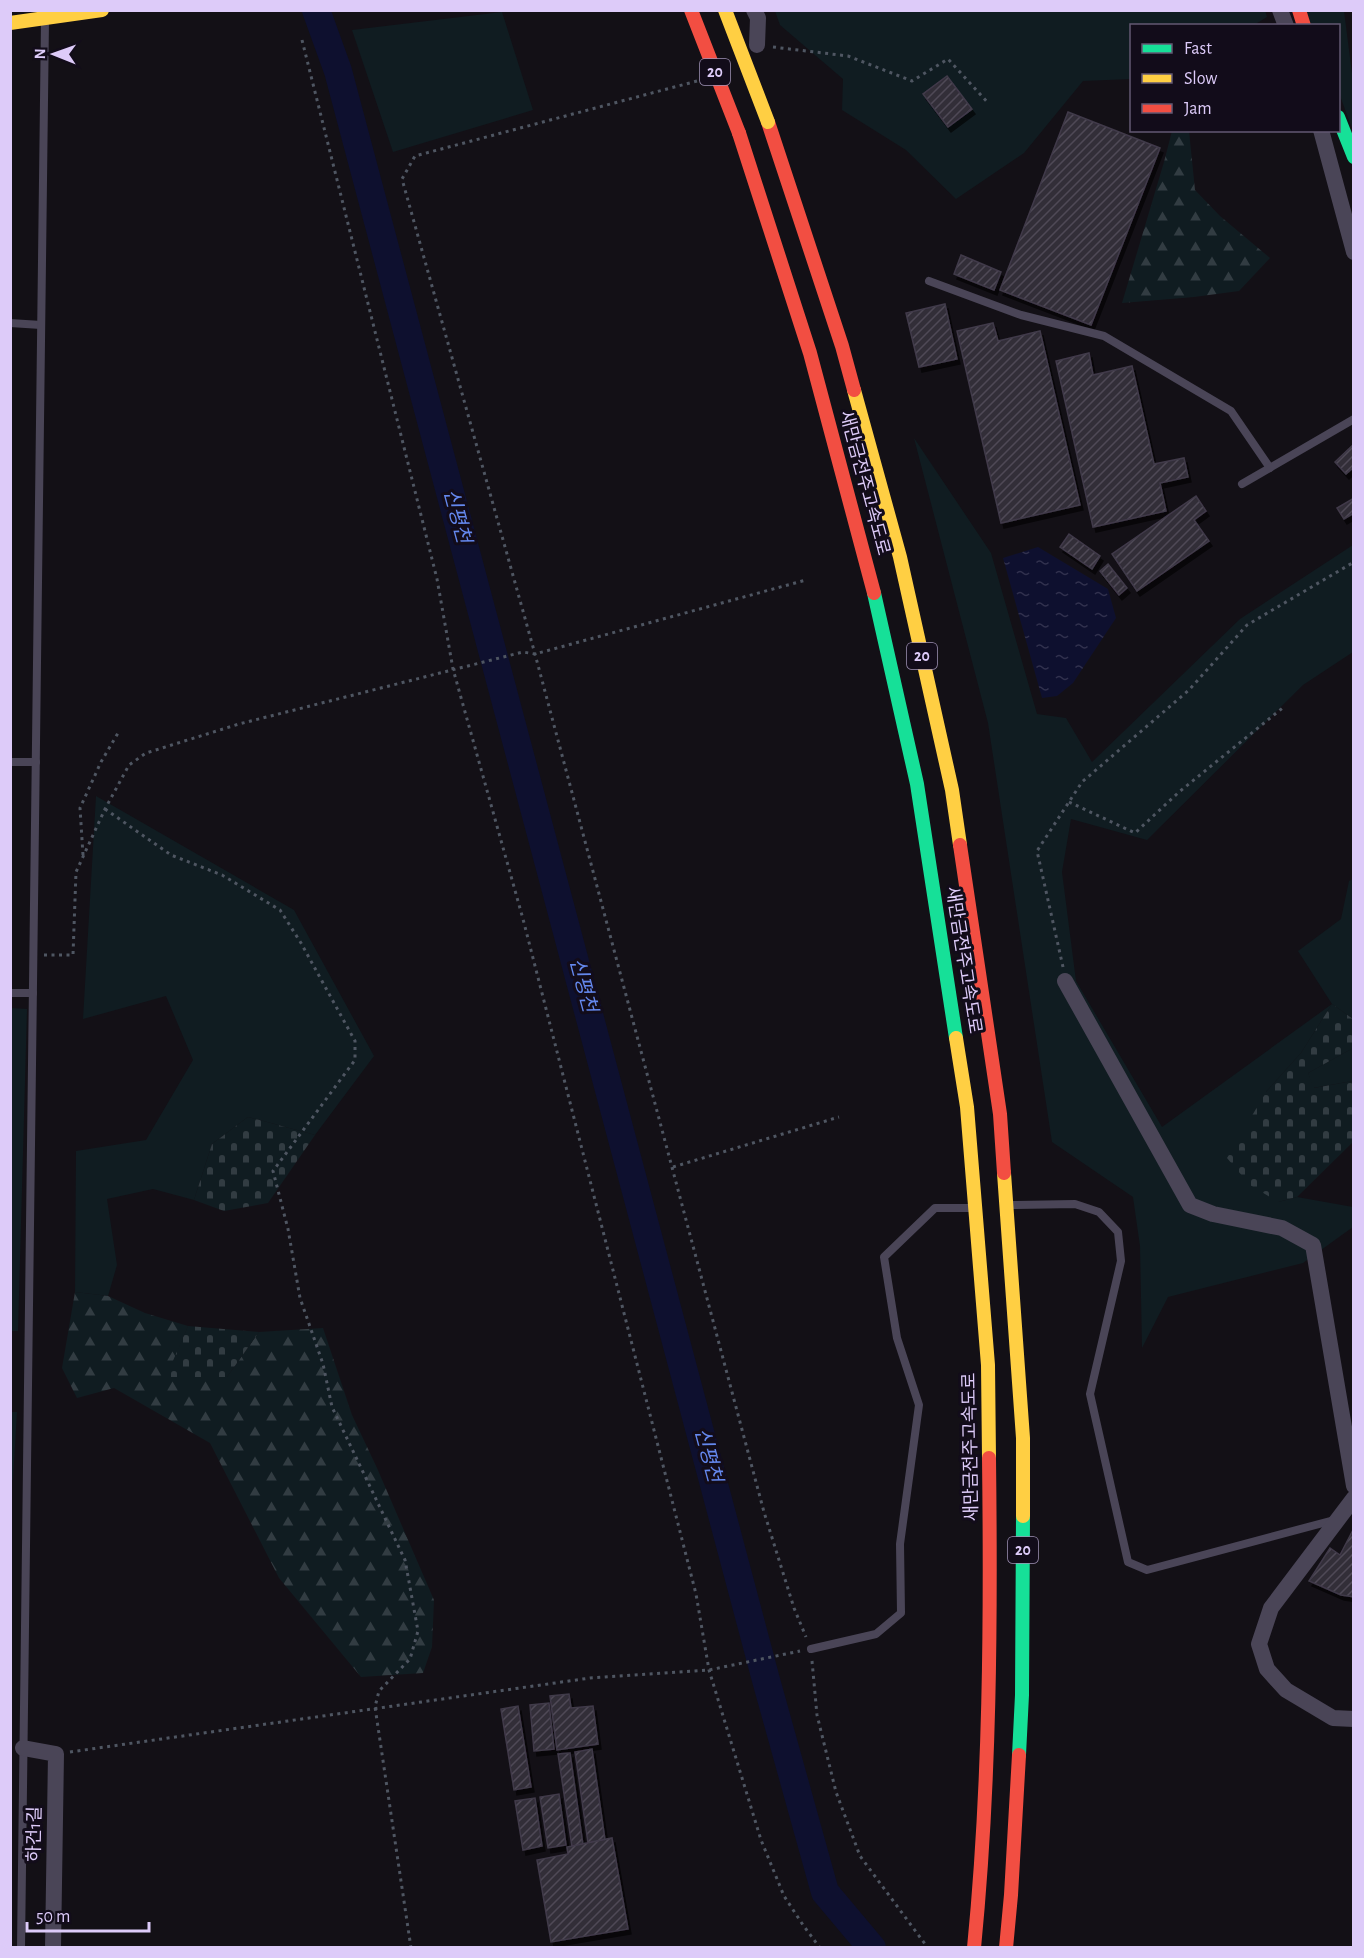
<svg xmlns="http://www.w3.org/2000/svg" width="1364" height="1958" viewBox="0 0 1364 1958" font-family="'Alegreya Sans','Noto Sans KR',sans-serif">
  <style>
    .grass { fill: #101c21 }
    .forest { fill: url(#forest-firs) }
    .cemetery { fill: url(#cemetery-stones) }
    .water { fill: url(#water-ripples) }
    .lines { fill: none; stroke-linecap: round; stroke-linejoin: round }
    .river { stroke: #0e102f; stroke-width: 28 }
    .building { fill: url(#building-hatch); stroke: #413a4a; stroke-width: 1.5; filter: url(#shadow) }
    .path { stroke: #4f5662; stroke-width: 3; stroke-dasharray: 3 4.5; stroke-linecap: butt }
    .lane { stroke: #4a4557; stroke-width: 8 }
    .street { stroke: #4a4557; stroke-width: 16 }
    .fast { stroke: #16e098; stroke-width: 14 }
    .slow { stroke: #ffcf43; stroke-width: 14 }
    .jam { stroke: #f24e42; stroke-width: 14 }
    .slow-bridge { stroke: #ffcf43; stroke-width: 14 }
    .jam-bridge { stroke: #f24e42; stroke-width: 14 }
    .labels { text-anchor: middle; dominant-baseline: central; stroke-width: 6; stroke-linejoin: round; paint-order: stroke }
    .shield { fill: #120c1a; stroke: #a092b6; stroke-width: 1.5 }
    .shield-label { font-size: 16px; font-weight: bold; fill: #ddcbf9 }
    .street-label { font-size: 18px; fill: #ddcbf9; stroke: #120c1a }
    .water-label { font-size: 20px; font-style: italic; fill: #6488ee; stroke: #120c1a }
  </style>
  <defs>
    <pattern id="forest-firs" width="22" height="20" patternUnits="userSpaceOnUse" patternTransform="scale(1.5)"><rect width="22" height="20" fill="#101c21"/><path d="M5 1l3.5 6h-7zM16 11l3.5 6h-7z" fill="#323c42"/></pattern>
    <pattern id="cemetery-stones" width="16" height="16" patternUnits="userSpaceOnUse" patternTransform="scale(1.5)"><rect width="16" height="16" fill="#101c21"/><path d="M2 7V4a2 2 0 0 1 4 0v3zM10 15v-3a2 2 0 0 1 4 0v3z" fill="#323c42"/></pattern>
    <pattern id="water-ripples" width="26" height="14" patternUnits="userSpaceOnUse" patternTransform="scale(1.5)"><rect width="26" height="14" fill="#0e102f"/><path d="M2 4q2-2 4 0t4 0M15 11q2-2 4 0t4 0" fill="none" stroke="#31314e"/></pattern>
    <pattern id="building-hatch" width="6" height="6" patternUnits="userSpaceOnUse" patternTransform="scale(1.5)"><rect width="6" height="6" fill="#322d39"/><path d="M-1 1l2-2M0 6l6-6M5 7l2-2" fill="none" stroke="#4f4a56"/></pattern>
    <filter id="shadow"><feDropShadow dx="3" dy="5" stdDeviation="0" flood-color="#0009"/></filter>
  </defs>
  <rect width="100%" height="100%" fill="#131016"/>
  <g class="grass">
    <path d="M 1265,10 L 1267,17 L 1254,25 L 1132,26 L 1131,79 L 1083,81 L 1024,153 L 956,199 L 906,150 L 842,110 L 843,79 L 780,25 L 775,11 Z"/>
    <path d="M 1305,11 L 1344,11 L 1353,81 L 1353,131 L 1339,93 L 1338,26 L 1311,25 Z"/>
    <path d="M 502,12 L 533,110 L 393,152 L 352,30 Z"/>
    <path d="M 914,438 L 991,553 L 1037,714 L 1066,718 L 1092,762 L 1240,619 L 1353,545 L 1353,652 L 1303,685 L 1147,840 L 1071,819 L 1062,872 L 1076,981 L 1162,1127 L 1332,1004 L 1298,951 L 1341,919 L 1349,881 L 1353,879 L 1353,1019 L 1332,1004 L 1301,1053 L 1266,1092 L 1278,1202 L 1297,1197 L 1353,1207 L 1353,1227 L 1303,1263 L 1168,1297 L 1142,1348 L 1140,1246 L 1133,1197 L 1052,1142 L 988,723 Z"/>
    <path d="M 96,796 L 294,910 L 374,1056 L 315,1135 L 248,1117 L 212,1144 L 194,1200 L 153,1189 L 107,1199 L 117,1265 L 108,1296 L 75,1292 L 76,1151 L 146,1140 L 193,1060 L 166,996 L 83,1019 Z"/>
    <path d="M 11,1008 L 27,1009 L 18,1331 L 10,1331 Z"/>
    <path d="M 1353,1048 L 1353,1081 L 1313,1088 L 1308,1073 Z"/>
    <path d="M 11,1412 L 17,1412 L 13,1480 L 10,1480 Z"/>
  </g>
  <g class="forest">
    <path d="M 1172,131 L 1189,131 L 1195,190 L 1220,216 L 1270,258 L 1239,291 L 1194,297 L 1122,303 L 1164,162 Z"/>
    <path d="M 75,1292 L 108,1296 L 145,1313 L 188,1326 L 167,1377 L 227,1377 L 259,1332 L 323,1328 L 352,1415 L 377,1468 L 434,1600 L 432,1647 L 423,1673 L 361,1677 L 279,1578 L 210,1443 L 114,1388 L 77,1398 L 62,1368 Z"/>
  </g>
  <g class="cemetery">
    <path d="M 1332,1004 L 1353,1019 L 1353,1048 L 1308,1073 L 1314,1088 L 1353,1081 L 1353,1142 L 1297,1197 L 1278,1202 L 1250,1185 L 1227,1158 L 1266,1092 L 1301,1053 Z"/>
    <path d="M 248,1117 L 315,1135 L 268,1203 L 224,1211 L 194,1200 L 212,1144 Z"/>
    <path d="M 188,1326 L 259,1332 L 227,1377 L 166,1377 Z"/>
  </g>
  <path class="water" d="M 1038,547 L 1108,589 L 1116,618 L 1073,683 L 1057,696 L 1042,698 L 1003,558 Z"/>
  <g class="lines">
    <path class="river" d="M 316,10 L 338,71 L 766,1680 L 825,1892 L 872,1948"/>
  </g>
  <g class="building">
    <path d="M 947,76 L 972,109 L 948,127 L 923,94 Z"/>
    <path d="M 1068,112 L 1160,148 L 1091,325 L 1000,290 Z"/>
    <path d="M 961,255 L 1001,272 L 994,290 L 954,274 Z"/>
    <path d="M 945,304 L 957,359 L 919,367 L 906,313 Z"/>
    <path d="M 993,323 L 998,341 L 1040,331 L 1080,505 L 1001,523 L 957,331 Z"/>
    <path d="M 1089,353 L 1093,375 L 1132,366 L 1154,464 L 1184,458 L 1188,477 L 1160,483 L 1166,511 L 1093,527 L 1056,361 Z"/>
    <path d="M 1354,444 L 1354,467 L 1346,474 L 1335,462 Z"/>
    <path d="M 1196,496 L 1206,511 L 1194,520 L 1209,541 L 1137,591 L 1112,554 Z"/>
    <path d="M 1354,498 L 1354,513 L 1344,519 L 1337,508 Z"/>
    <path d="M 1069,534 L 1100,556 L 1092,569 L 1060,547 Z"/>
    <path d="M 1108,564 L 1127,588 L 1119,595 L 1100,571 Z"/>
    <path d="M 1354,1528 L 1354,1597 L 1341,1595 L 1309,1581 L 1330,1548 L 1340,1555 Z"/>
    <path d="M 569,1694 L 571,1708 L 593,1706 L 598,1744 L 557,1750 L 550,1696 Z"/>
    <path d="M 549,1703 L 554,1749 L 534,1751 L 530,1705 Z"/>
    <path d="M 518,1706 L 531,1787 L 514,1790 L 501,1709 Z"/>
    <path d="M 592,1749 L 605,1840 L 588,1843 L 575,1752 Z"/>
    <path d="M 570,1753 L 583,1845 L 572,1847 L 558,1754 Z"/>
    <path d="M 559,1794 L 566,1845 L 548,1848 L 540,1797 Z"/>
    <path d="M 535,1798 L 542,1846 L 523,1850 L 515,1801 Z"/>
    <path d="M 612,1838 L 628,1929 L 551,1942 L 537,1860 L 568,1854 L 567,1847 Z"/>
  </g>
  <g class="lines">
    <g class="path">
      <path d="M 302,40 L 437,579 L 453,669 L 523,919 L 696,1594 L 709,1670 L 761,1840 L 784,1896 L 803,1925 L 820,1948"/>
      <path d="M 773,47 L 848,56 L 912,81 L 948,59 L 989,104"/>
      <path d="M 697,81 L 415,156 L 402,179 L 535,654 L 764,1512 L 794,1608 L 806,1637"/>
      <path d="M 1069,802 L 1135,833 L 1179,792 L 1285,706"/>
      <path d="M 105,809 L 171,855 L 222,875 L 280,910 L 301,943 L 355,1041 L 355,1060 L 273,1171 L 288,1229 L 300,1298 L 323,1364 L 332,1407 L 405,1560 L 418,1631 L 410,1659 L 379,1691 L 375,1707 L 411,1948"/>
      <path d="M 83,855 L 80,808 L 101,762 L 118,733"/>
      <path d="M 44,955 L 73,955 L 76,872 L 105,809 L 129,765 L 146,753 L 239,724 L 523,652 L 535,654 L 806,580"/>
      <path d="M 1063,967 L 1037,851 L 1082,782 L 1189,690 L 1247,625 L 1354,562"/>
      <path d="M 673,1167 L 839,1117"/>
      <path d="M 812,1661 L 817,1715 L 836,1792 L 860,1856 L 928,1948"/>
      <path d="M 70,1752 L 590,1678 L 709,1670 L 800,1651"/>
    </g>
    <g class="lane">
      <path d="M 929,281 L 1021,315 L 1104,336 L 1231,411 L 1270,468"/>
      <path d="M 10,323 L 41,325"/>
      <path d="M 1242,484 L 1354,419"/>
      <path d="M 10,762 L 36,762"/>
      <path d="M 10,993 L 33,993"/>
      <path d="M 1012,1205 L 1075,1204 L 1099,1212 L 1118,1232 L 1121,1261 L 1090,1394 L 1128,1562 L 1147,1570 L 1334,1520"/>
      <path d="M 811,1649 L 876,1634 L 901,1613 L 900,1544 L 919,1405 L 897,1338 L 884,1257 L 935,1208 L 971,1208"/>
      <path d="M 21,1948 L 45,20"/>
    </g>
    <g class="street">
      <path d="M 754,10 L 758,18 L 757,45"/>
      <path d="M 1280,10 L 1286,26"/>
      <path d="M 1321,130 L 1354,252"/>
      <path d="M 1065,981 L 1190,1205 L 1213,1214 L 1282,1228 L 1313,1245 L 1354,1486"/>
      <path d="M 1354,1498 L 1271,1608 L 1259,1644 L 1267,1669 L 1286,1690 L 1333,1718 L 1354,1719"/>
      <path d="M 23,1748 L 56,1754 L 53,1948"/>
    </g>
    <g class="fast">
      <path d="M 1338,117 L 1354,157"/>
      <path d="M 874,593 L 917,784 L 956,1038"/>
      <path d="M 1019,1755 L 1022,1695 L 1023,1516"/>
    </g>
    <g class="slow">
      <path d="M 10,23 L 102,10"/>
      <path d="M 854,390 L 900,557 L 952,790 L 960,845"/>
      <path d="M 956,1038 L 967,1107 L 988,1365 L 989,1458"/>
      <path d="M 1004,1173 L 1023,1438 L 1023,1516"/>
    </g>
    <g class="jam">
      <path d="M 1299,10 L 1304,26"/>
      <path d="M 768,122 L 842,346 L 854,390"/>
      <path d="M 739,133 L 810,353 L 874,593"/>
      <path d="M 960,845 L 1000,1114 L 1004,1173"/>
      <path d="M 974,1948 C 990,1785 991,1622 989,1458"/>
      <path d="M 1006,1948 L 1011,1895 L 1019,1755"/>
    </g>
    <path class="slow-bridge" d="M 725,10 L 768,122"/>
    <path class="jam-bridge" d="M 691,10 L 739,133"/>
  </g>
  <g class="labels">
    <g class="shield">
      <rect x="700" y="59" width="30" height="26" rx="4.5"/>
      <rect x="907" y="643" width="30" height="26" rx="4.5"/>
      <rect x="1008" y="1537" width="30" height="26" rx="4.5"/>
    </g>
    <g class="shield-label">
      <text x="715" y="72">20</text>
      <text x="922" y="656">20</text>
      <text x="1023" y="1550">20</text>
    </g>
    <g class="street-label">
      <text transform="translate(864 483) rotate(75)">새만금전주고속도로</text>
      <text transform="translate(963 960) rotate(81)">새만금전주고속도로</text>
      <text transform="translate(971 1447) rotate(-91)">새만금전주고속도로</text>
      <text transform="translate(35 1834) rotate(-89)">하건1길</text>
    </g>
    <g class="water-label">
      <text transform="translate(457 516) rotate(75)">신평천</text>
      <text transform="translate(583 985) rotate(75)">신평천</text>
      <text transform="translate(708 1455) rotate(75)">신평천</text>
    </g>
  </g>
  <rect width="1364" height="1958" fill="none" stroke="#ddcbf9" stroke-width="24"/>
  <rect x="1130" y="24" width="210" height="108" fill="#120c1a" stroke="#635873" stroke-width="1.5"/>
  <rect x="1142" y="44" width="30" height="9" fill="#16e098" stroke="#635873" stroke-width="1.5"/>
  <text x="1184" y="54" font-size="18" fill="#ddcbf9">Fast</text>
  <rect x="1142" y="74" width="30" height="9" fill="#ffcf43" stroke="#635873" stroke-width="1.5"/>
  <text x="1184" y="84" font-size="18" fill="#ddcbf9">Slow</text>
  <rect x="1142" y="104" width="30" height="9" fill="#f24e42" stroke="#635873" stroke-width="1.5"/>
  <text x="1184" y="114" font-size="18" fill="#ddcbf9">Jam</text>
  <g transform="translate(54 54) rotate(271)" stroke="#120c1a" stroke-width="4.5" paint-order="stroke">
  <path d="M0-4.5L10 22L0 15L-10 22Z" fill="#ddcbf9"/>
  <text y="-9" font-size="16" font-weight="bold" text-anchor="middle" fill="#ddcbf9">N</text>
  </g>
  <path d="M27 1922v9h122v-9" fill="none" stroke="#ddcbf9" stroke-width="3"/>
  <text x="36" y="1922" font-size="18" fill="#ddcbf9" stroke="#120c1a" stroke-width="4.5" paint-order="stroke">50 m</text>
</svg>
